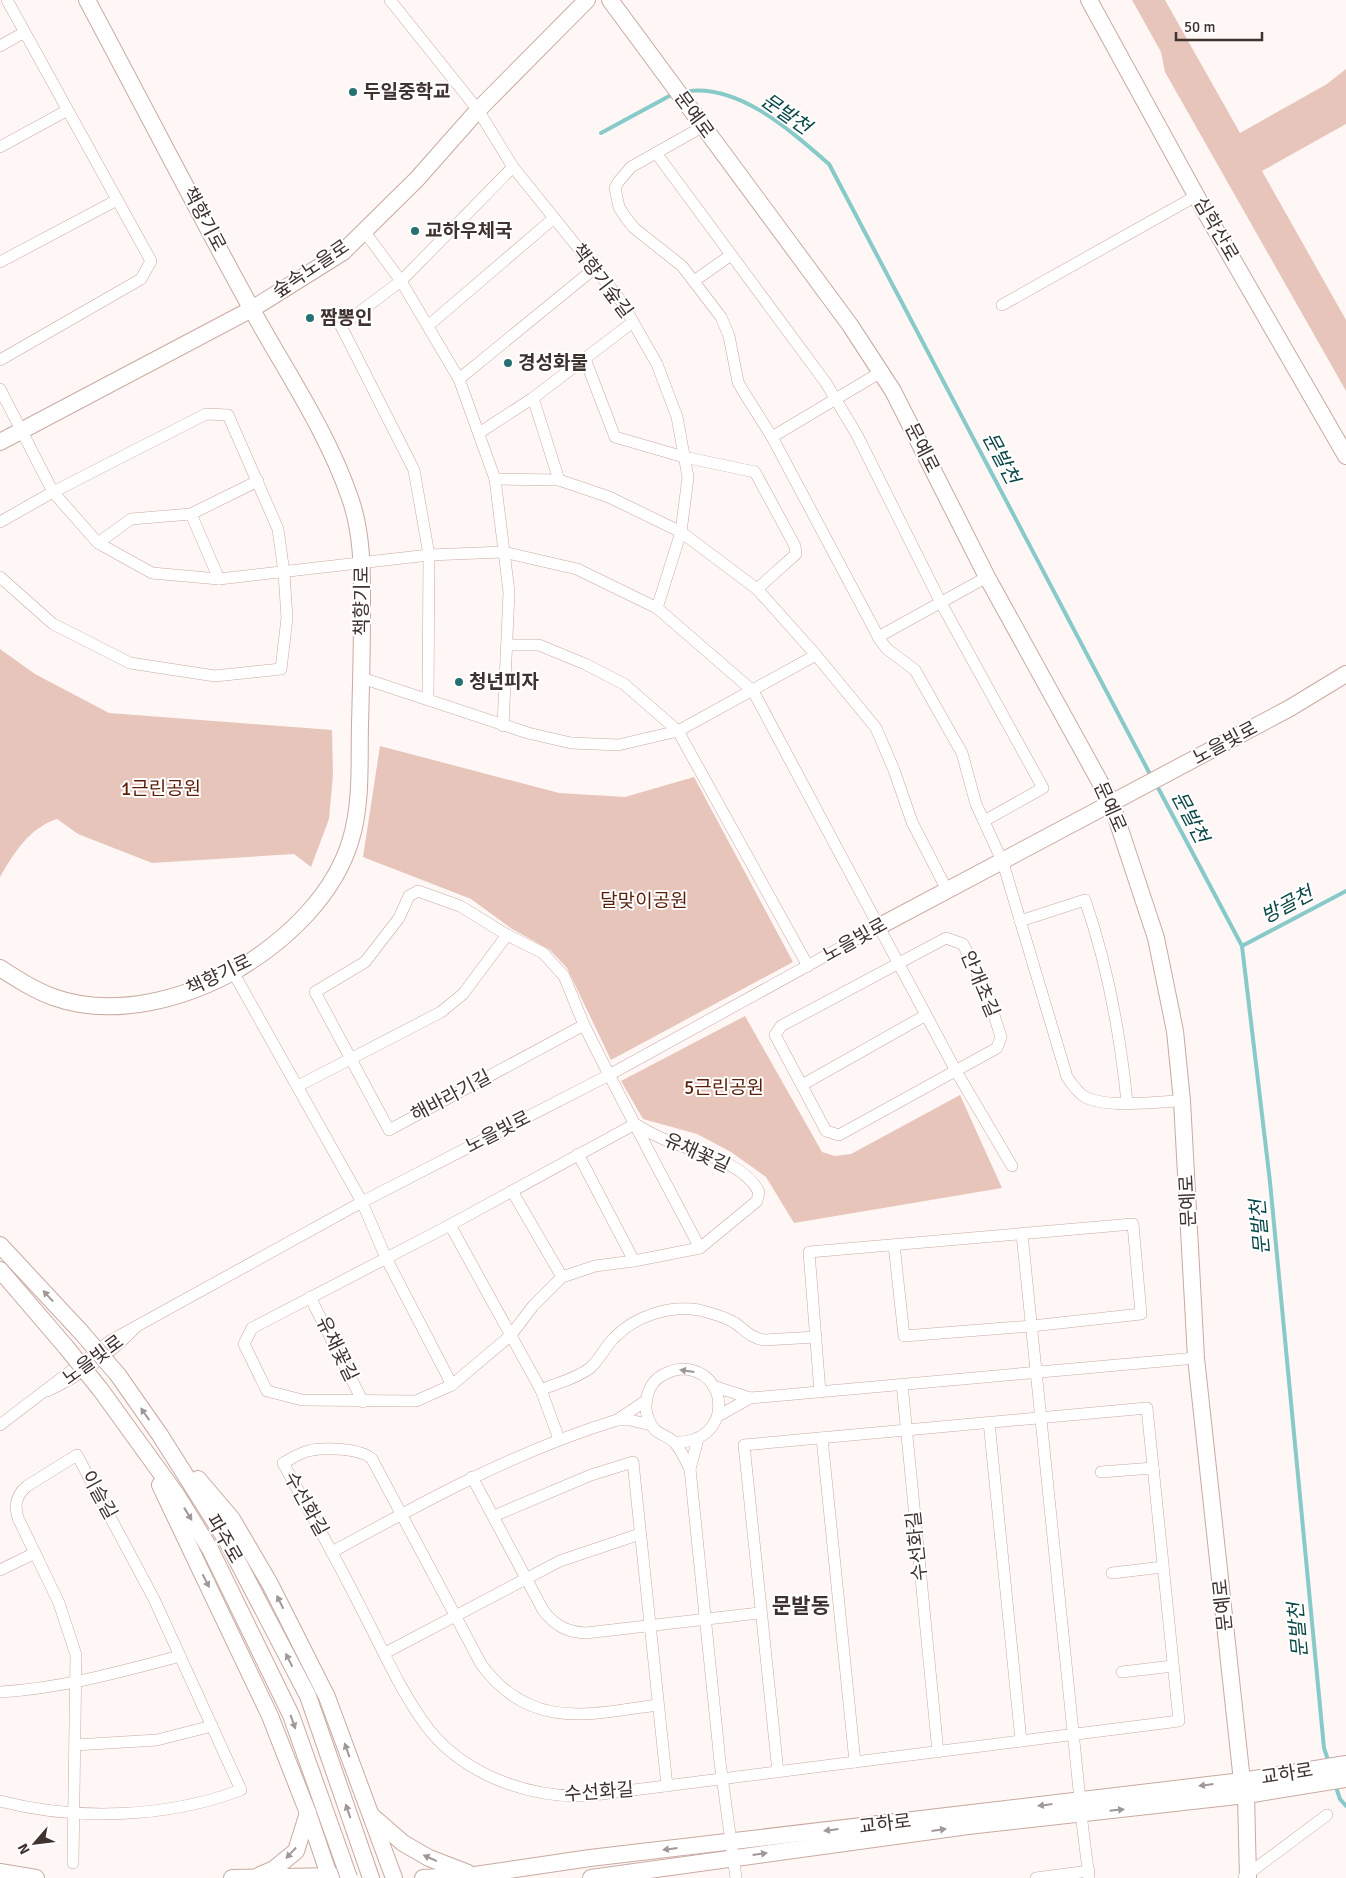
<svg xmlns="http://www.w3.org/2000/svg" width="1346" height="1878" viewBox="0 0 1346 1878" font-family="Signika,'Noto Sans KR',sans-serif">
  <style>
    .green { fill: #e8c5ba }
    .lines { fill: none; stroke-linecap: round; stroke-linejoin: round }
    .stream { stroke: #87cac9; stroke-width: 4 }
    .street-casing { stroke: #c9aaa1; stroke-width: 12 }
    .secondary-casing { stroke: #c9aaa1; stroke-width: 18 }
    .street { stroke: #fff; stroke-width: 11 }
    .secondary { stroke: #fff; stroke-width: 16 }
    .secondary-bridge-casing { stroke: #c9aaa1; stroke-width: 18; stroke-linecap: butt }
    .secondary-bridge { stroke: #fff; stroke-width: 16 }
    .oneway { fill: #9f9897 }
    .poi-dot { fill: #257070; stroke: #fff; stroke-width: 2 }
    .labels { text-anchor: middle; dominant-baseline: central; stroke-width: 4; stroke-linejoin: round; paint-order: stroke }
    .poi-label { font-size: 19px; font-weight: bold; fill: #3f322f; stroke: #fff; text-anchor: start }
    .street-label { font-size: 19px; fill: #3f322f; stroke: #fff }
    .park-label { font-size: 19px; fill: #5c1d07; stroke: #fff }
    .water-label { font-size: 20px; font-style: italic; fill: #0b4949; stroke: #fff }
    .quarter-label { font-size: 21px; font-weight: bold; fill: #3f322f; stroke: #fff }
  </style>
  <rect width="100%" height="100%" fill="#fef7f5"/>
  <g class="green">
    <path d="M 1132,0 L 1165,0 L 1240,133 L 1327,84 L 1346,69 L 1346,124 L 1262,171 L 1346,320 L 1346,391 L 1165,72 L 1161,52 Z"/>
    <path d="M 0,649 L 35,674 L 109,713 L 332,730 L 333,775 L 329,819 L 311,867 L 294,854 L 152,863 L 78,834 L 57,819 C 29,828 14,853 0,877 Z"/>
    <path d="M 380,746 L 559,793 L 625,797 L 694,777 L 793,962 L 611,1060 L 567,968 L 550,950 L 512,929 L 471,899 L 363,857 Z"/>
    <path d="M 745,1016 L 822,1152 L 835,1156 L 851,1154 L 960,1095 L 1002,1188 L 794,1223 L 766,1177 L 731,1152 L 697,1134 L 643,1119 L 621,1081 Z"/>
  </g>
  <g class="lines">
    <g class="stream">
      <path d="M 683,92 C 736,81 791,131 829,164 L 1152,778"/>
      <path d="M 601,133 L 673,94"/>
      <path d="M 1156,784 L 1242,946 L 1270,1182 L 1324,1748 L 1329,1763"/>
      <path d="M 1242,946 L 1346,891"/>
      <path d="M 1335,1784 L 1340,1799 L 1346,1806"/>
    </g>
    <g class="street-casing">
      <g id="street">
        <path d="M 390,0 L 478,110 L 513,167 L 621,301 L 657,364 L 677,417 L 688,477 L 681,532 L 657,608"/>
        <path d="M 0,46 L 23,33"/>
        <path d="M 702,127 L 631,167 L 619,181 L 615,188 L 619,207 L 626,218 L 634,228 L 682,266 L 721,317 L 729,336 L 738,382 L 743,391 L 772,437 L 880,640 L 887,649 L 915,670 L 962,753 L 976,804 L 1003,863 L 1067,1077 C 1072,1084 1077,1092 1085,1097 C 1108,1109 1156,1101 1182,1101"/>
        <path d="M 0,147 L 66,111"/>
        <path d="M 656,153 L 826,383 L 857,435 L 941,603 L 1043,788 L 984,821"/>
        <path d="M 364,231 L 401,281 L 341,326 L 414,470 L 429,555 L 428,698"/>
        <path d="M 0,262 L 117,200"/>
        <path d="M 694,281 L 731,255"/>
        <path d="M 1002,305 L 1196,196"/>
        <path d="M 429,325 L 554,218"/>
        <path d="M 585,359 L 615,437 L 684,457 L 755,472 L 795,546 L 796,554 L 757,589"/>
        <path d="M 0,360 L 141,279 L 151,261 L 7,0"/>
        <path d="M 459,379 L 595,268"/>
        <path d="M 0,389 L 53,492 L 98,543 L 152,573 L 219,579 L 429,555 L 503,552 L 577,569 L 657,608 L 753,691 L 956,1071 L 1012,1166"/>
        <path d="M 533,398 L 559,480"/>
        <path d="M 479,433 L 533,398 L 633,322"/>
        <path d="M 772,437 L 881,372"/>
        <path d="M 191,514 L 219,579"/>
        <path d="M 0,522 L 53,492 L 206,414 L 228,415 L 278,529 L 284,573 L 287,618 L 281,669 L 215,676 L 130,663 L 53,624 L 0,577"/>
        <path d="M 98,543 L 131,519 L 191,514 L 258,481"/>
        <path d="M 878,637 L 987,577"/>
        <path d="M 508,645 L 539,645 L 585,664 L 624,684 L 678,731 L 808,966"/>
        <path d="M 816,655 L 876,728 L 894,770 L 912,822 L 948,892"/>
        <path d="M 362,678 L 528,733 L 571,743 L 618,745 L 678,731 L 816,655 L 757,589 L 681,532 L 609,497 L 559,480 L 495,479"/>
        <path d="M 503,726 L 509,592 L 495,479 L 459,379 L 401,281 L 513,167"/>
        <path d="M 418,891 L 460,906 L 507,935 L 543,953 L 564,976 L 584,1025 L 389,1130 L 315,992 L 365,962 L 399,918 L 409,896 Z"/>
        <path d="M 1020,921 L 1085,900 C 1108,966 1120,1033 1127,1102"/>
        <path d="M 946,938 L 963,944 L 987,993 L 1001,1037 L 997,1048 L 839,1135 L 826,1131 L 775,1035 L 781,1026 Z"/>
        <path d="M 233,972 L 362,1202 L 386,1258 L 452,1385 L 416,1401 L 302,1400 L 267,1391 L 244,1344 L 252,1328 L 450,1225 L 635,1124 C 645,1130 655,1136 666,1140 C 696,1153 743,1161 759,1192 L 757,1201 L 700,1248 C 661,1174 621,1100 584,1025"/>
        <path d="M 802,1085 L 926,1015"/>
        <path d="M 298,1086 L 441,1012 L 463,994 L 507,935"/>
        <path d="M 578,1154 L 634,1261"/>
        <path d="M 512,1191 L 562,1277"/>
        <path d="M 450,1225 L 541,1390 L 559,1439"/>
        <path d="M 1022,1234 L 1080,1800"/>
        <path d="M 310,1297 L 363,1402"/>
        <path d="M 137,1326 L 362,1202 L 609,1075 L 878,927"/>
        <path d="M 902,1384 L 938,1752"/>
        <path d="M 452,1385 L 511,1335 L 533,1306 L 562,1277 L 595,1266 L 634,1261 L 700,1248"/>
        <path d="M 713,1386 L 750,1398 L 718,1416"/>
        <path d="M 541,1390 C 557,1383 576,1379 590,1368 C 600,1359 605,1347 614,1338 C 635,1316 669,1305 699,1310 C 711,1313 724,1316 735,1323 C 745,1330 751,1338 764,1340 L 816,1337"/>
        <path d="M 820,1392 L 809,1252 L 1133,1224 L 1141,1314 L 1032,1326 L 904,1336 L 894,1245"/>
        <path d="M 750,1398 L 1196,1358"/>
        <path d="M 647,1400 L 617,1420 L 630,1420 L 651,1425"/>
        <path d="M 989,1422 L 1021,1741"/>
        <path d="M 0,1425 L 110,1341 L 137,1326 C 110,1354 82,1375 47,1391"/>
        <path d="M 822,1438 L 855,1762"/>
        <path d="M 674,1442 C 733,1445 732,1369 681,1369 C 671,1370 660,1375 654,1382 C 646,1392 644,1407 648,1418 C 655,1437 666,1433 675,1443 C 681,1450 686,1461 690,1469 L 698,1439"/>
        <path d="M 690,1469 L 720,1762 L 736,1878"/>
        <path d="M 1101,1472 L 1153,1468"/>
        <path d="M 472,1477 L 543,1610 C 555,1626 567,1632 586,1633 L 759,1613"/>
        <path d="M 494,1516 L 591,1475 L 633,1462 L 667,1786"/>
        <path d="M 332,1552 C 425,1501 516,1451 617,1420"/>
        <path d="M 0,1570 L 35,1553"/>
        <path d="M 1112,1573 L 1163,1567"/>
        <path d="M 385,1653 L 560,1561 L 640,1534"/>
        <path d="M 1122,1672 L 1173,1666"/>
        <path d="M 0,1692 C 62,1688 120,1672 180,1656"/>
        <path d="M 657,1705 C 587,1715 529,1730 481,1664 L 372,1459 C 361,1448 323,1447 308,1451 C 299,1453 291,1459 283,1463 C 310,1512 337,1560 362,1610 C 381,1646 398,1686 422,1720 C 457,1772 525,1798 586,1796 L 1179,1721 L 1147,1408 L 744,1445 L 778,1772"/>
        <path d="M 75,1745 L 157,1740 L 212,1726"/>
        <path d="M 0,1801 C 77,1821 166,1818 241,1790 L 154,1599 L 77,1455 L 27,1486 C 16,1495 14,1505 18,1518 L 59,1603 L 76,1655 L 73,1863"/>
        <path d="M 1081,1814 L 1089,1878"/>
        <path d="M 1244,1877 L 1327,1815"/>
        <path d="M 1036,1878 L 1089,1871"/>
      </g>
    </g>
    <g class="secondary-casing">
      <g id="secondary">
        <path d="M 610,0 L 850,325 L 893,391 L 987,577 L 1111,802 L 1156,938 L 1175,1031 L 1182,1101 L 1196,1358 L 1242,1781 L 1246,1795 L 1248,1878"/>
        <path d="M 1089,0 L 1203,208 L 1346,456"/>
        <path d="M 0,442 L 252,309 L 343,252 L 417,179 L 478,110 L 587,0"/>
        <path d="M 878,927 L 1290,708 L 1346,674"/>
        <path d="M 0,968 C 17,979 34,990 53,997 C 114,1019 186,999 240,968 C 288,939 335,894 351,839 C 362,802 359,762 360,725 C 361,687 362,649 362,611 C 362,573 363,535 350,498 C 327,431 285,370 251,308 C 195,206 142,103 87,0"/>
        <path d="M 0,1245 L 81,1332"/>
        <path d="M 0,1270 L 66,1347"/>
        <path d="M 118,1375 L 160,1435 L 227,1541 L 308,1696 L 371,1878"/>
        <path d="M 100,1389 L 176,1494 L 210,1549 L 291,1715 L 342,1858"/>
        <path d="M 198,1479 L 232,1519 L 270,1584 L 327,1697 L 394,1878"/>
        <path d="M 160,1485 L 270,1716 L 308,1813 L 330,1878"/>
        <path d="M 372,1816 L 403,1843 L 429,1858 L 468,1873"/>
        <path d="M 0,1872 L 36,1878"/>
        <path d="M 260,1875 L 274,1869 L 296,1851 L 308,1813"/>
        <path d="M 232,1878 L 339,1876"/>
        <path d="M 423,1878 L 475,1875 L 590,1858 L 1242,1781 L 1346,1764"/>
        <path d="M 591,1878 L 968,1826 L 1246,1795 L 1346,1779"/>
      </g>
    </g>
    <use href="#street" class="street"/>
    <use href="#secondary" class="secondary"/>
    <g class="secondary-bridge-casing">
      <g id="secondary-bridge">
        <path d="M 81,1332 L 118,1375"/>
        <path d="M 66,1347 L 100,1389"/>
        <path d="M 342,1858 L 349,1878"/>
      </g>
    </g>
    <use href="#secondary-bridge" class="secondary-bridge"/>
  </g>
  <defs><path id="oneway-solid" d="M-6-.8H1V-3.2L6.5 0L1 3.2V.8H-6Z" transform="scale(1.25)"/></defs>
  <g class="oneway">
    <use href="#oneway-solid" transform="translate(48 1296) rotate(-133)"/>
    <use href="#oneway-solid" transform="translate(687 1371) rotate(-172)"/>
    <use href="#oneway-solid" transform="translate(145 1414) rotate(-125)"/>
    <use href="#oneway-solid" transform="translate(188 1514) rotate(58)"/>
    <use href="#oneway-solid" transform="translate(206 1581) rotate(63)"/>
    <use href="#oneway-solid" transform="translate(280 1602) rotate(-116)"/>
    <use href="#oneway-solid" transform="translate(289 1660) rotate(-117)"/>
    <use href="#oneway-solid" transform="translate(293 1722) rotate(70)"/>
    <use href="#oneway-solid" transform="translate(347 1750) rotate(-110)"/>
    <use href="#oneway-solid" transform="translate(1206 1785) rotate(173)"/>
    <use href="#oneway-solid" transform="translate(1045 1805) rotate(173)"/>
    <use href="#oneway-solid" transform="translate(1117 1810) rotate(-6)"/>
    <use href="#oneway-solid" transform="translate(348 1811) rotate(-109)"/>
    <use href="#oneway-solid" transform="translate(831 1830) rotate(173)"/>
    <use href="#oneway-solid" transform="translate(939 1830) rotate(-8)"/>
    <use href="#oneway-solid" transform="translate(670 1849) rotate(173)"/>
    <use href="#oneway-solid" transform="translate(291 1853) rotate(133)"/>
    <use href="#oneway-solid" transform="translate(760 1854) rotate(-8)"/>
    <use href="#oneway-solid" transform="translate(430 1858) rotate(-156)"/>
  </g>
  <g class="poi-dot">
    <circle cx="353" cy="92" r="5"/>
    <circle cx="415" cy="231" r="5"/>
    <circle cx="310" cy="318" r="5"/>
    <circle cx="508" cy="363" r="5"/>
    <circle cx="459" cy="682" r="5"/>
  </g>
  <g class="labels">
    <g class="poi-label">
      <text x="363" y="92">두일중학교</text>
      <text x="425" y="231">교하우체국</text>
      <text x="320" y="318">짬뽕인</text>
      <text x="518" y="363">경성화물</text>
      <text x="469" y="682">청년피자</text>
    </g>
    <g class="street-label">
      <text transform="translate(694 115) rotate(54)">문예로</text>
      <text transform="translate(204 219) rotate(62)">책향기로</text>
      <text transform="translate(1216 229) rotate(60)">심학산로</text>
      <text transform="translate(311 269) rotate(-34)">숲속노을로</text>
      <text transform="translate(602 281) rotate(53)">책향기숲길</text>
      <text transform="translate(922 448) rotate(63)">문예로</text>
      <text transform="translate(362 601) rotate(-90)">책향기로</text>
      <text transform="translate(1225 743) rotate(-28)">노을빛로</text>
      <text transform="translate(1110 807) rotate(66)">문예로</text>
      <text transform="translate(855 940) rotate(-29)">노을빛로</text>
      <text transform="translate(219 975) rotate(-26)">책향기로</text>
      <text transform="translate(980 984) rotate(67)">안개초길</text>
      <text transform="translate(451 1096) rotate(-28)">해바라기길</text>
      <text transform="translate(498 1132) rotate(-27)">노을빛로</text>
      <text transform="translate(697 1153) rotate(24)">유채꽃길</text>
      <text transform="translate(1188 1201) rotate(-93)">문예로</text>
      <text transform="translate(337 1349) rotate(64)">유채꽃길</text>
      <text transform="translate(93 1360) rotate(-36)">노을빛로</text>
      <text transform="translate(99 1495) rotate(61)">이슬길</text>
      <text transform="translate(306 1504) rotate(61)">수선화길</text>
      <text transform="translate(224 1539) rotate(60)">파주로</text>
      <text transform="translate(917 1546) rotate(-96)">수선화길</text>
      <text transform="translate(1223 1605) rotate(-96)">문예로</text>
      <text transform="translate(1287 1774) rotate(-9)">교하로</text>
      <text transform="translate(599 1792) rotate(-4)">수선화길</text>
      <text transform="translate(885 1824) rotate(-7)">교하로</text>
    </g>
    <g class="park-label">
      <text x="161" y="789">1근린공원</text>
      <text x="644" y="901">달맞이공원</text>
      <text x="724" y="1088">5근린공원</text>
    </g>
    <g class="water-label">
      <text transform="translate(786 114) rotate(35)">문발천</text>
      <text transform="translate(1001 458) rotate(62)">문발천</text>
      <text transform="translate(1190 817) rotate(62)">문발천</text>
      <text transform="translate(1287 905) rotate(-28)">방골천</text>
      <text transform="translate(1260 1227) rotate(-95)">문발천</text>
      <text transform="translate(1298 1630) rotate(-95)">문발천</text>
    </g>
    <g class="quarter-label">
      <text x="801" y="1606">문발동</text>
    </g>
  </g>
  <g transform="translate(35 1843) rotate(242)" stroke="#ffffff" stroke-width="4" paint-order="stroke">
  <path d="M0-4L9 19L0 12L-9 19Z" fill="#3f322f"/>
  <text y="-8" font-size="14" font-weight="bold" text-anchor="middle" fill="#3f322f">N</text>
  </g>
  <path d="M1176 32v8h86v-8" fill="none" stroke="#3f322f" stroke-width="2.5"/>
  <text x="1184" y="32" font-size="15" fill="#3f322f" stroke="#ffffff" stroke-width="4" paint-order="stroke">50 m</text>
</svg>
